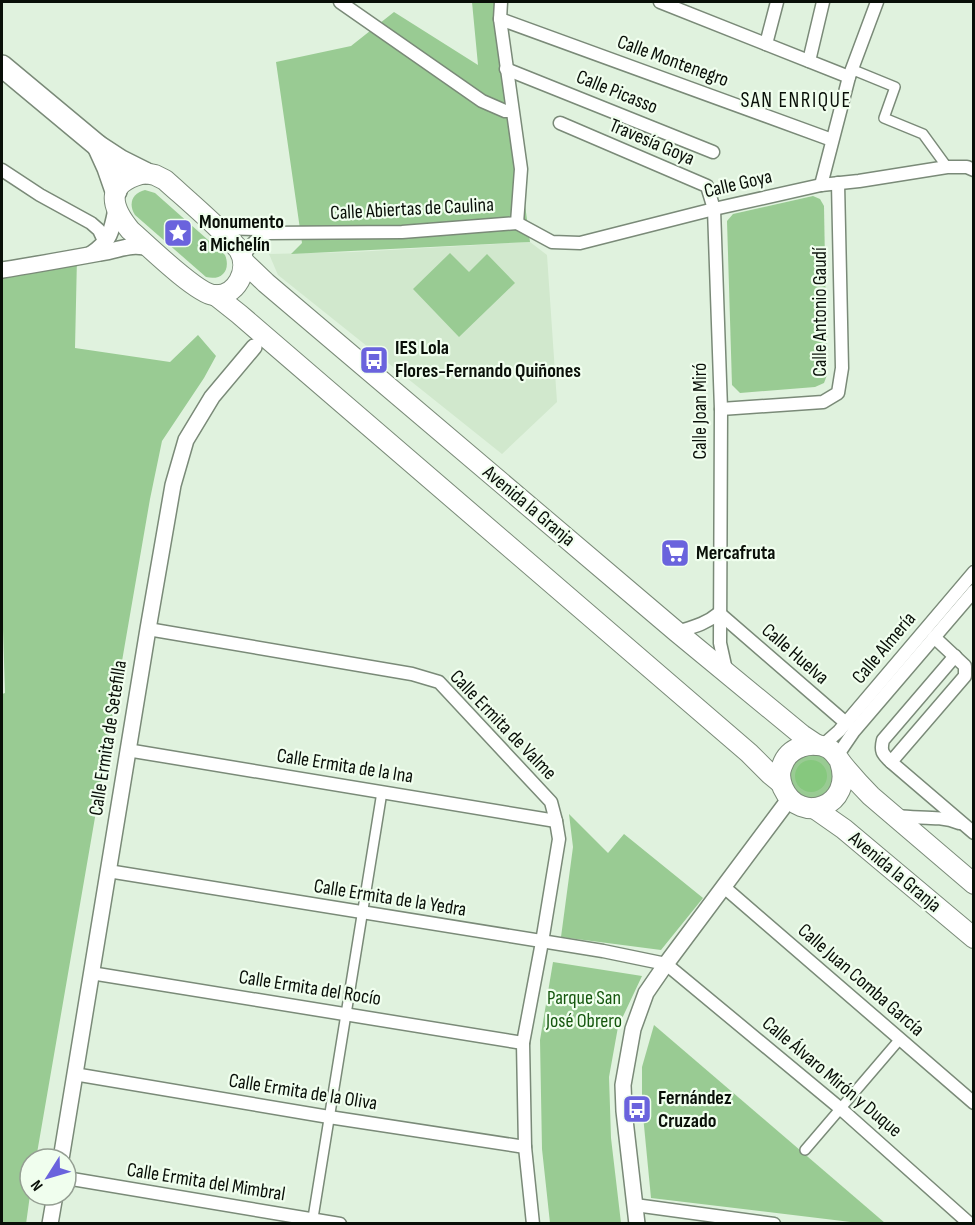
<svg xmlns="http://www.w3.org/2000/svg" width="975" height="1225" viewBox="0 0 975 1225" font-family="'Sofia Sans Condensed',sans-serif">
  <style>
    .built { fill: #d1e8cd }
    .green { fill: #99cb93 }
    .water { fill: #86c87e }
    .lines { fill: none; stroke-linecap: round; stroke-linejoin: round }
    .pedestrian-casing { stroke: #7a8a78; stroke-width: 12 }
    .minor-casing { stroke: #7a8a78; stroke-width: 15 }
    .tertiary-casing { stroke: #7a8a78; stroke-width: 18 }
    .primary-casing { stroke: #7a8a78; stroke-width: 22 }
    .trunk-casing { stroke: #7a8a78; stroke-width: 24 }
    .pedestrian { stroke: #fff; stroke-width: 9 }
    .minor { stroke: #fff; stroke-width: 12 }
    .tertiary { stroke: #fff; stroke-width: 15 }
    .primary { stroke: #fff; stroke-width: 20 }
    .trunk { stroke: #fff; stroke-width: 21 }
    .labels { text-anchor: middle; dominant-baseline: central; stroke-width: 4.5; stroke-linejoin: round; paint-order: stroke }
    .street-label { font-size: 20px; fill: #090f08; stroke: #f0feee }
    .poi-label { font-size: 20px; font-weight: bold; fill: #090f08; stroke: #f0feee; text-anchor: start }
    .park-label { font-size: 20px; fill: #15570e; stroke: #f0feee }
    .neighbourhood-label { font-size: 21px; letter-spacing: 1.5px; fill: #090f08; stroke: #f0feee }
  </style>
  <rect width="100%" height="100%" fill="#e0f2de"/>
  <path class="built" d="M 530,242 L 547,255 L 557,402 L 502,454 L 278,275 L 269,254 L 354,252 Z"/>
  <g class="green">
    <path d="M 472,2 L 498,2 L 506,112 L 517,145 L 530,242 L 291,254 L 302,243 L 276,62 L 351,46 L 394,12 L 478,65 Z"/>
    <path d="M 145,190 L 155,193 L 225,255 C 231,270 222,281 206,277 L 135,215 C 128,204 132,193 145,190 Z"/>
    <path d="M 813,196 L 820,199 L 824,206 L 827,375 L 824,383 L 815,387 L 740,393 L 732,385 L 727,221 L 733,214 Z"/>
    <path d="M 450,253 L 469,272 L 487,254 L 515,283 L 459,337 L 413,289 Z"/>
    <path d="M 77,257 L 75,348 L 170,362 L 198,335 L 216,356 L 204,378 L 162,441 L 150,499 L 36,1159 L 30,1159 L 30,1195 L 26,1224 L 2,1223 L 2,694 L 5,693 L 2,598 L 2,269 Z"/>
    <circle cx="812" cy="776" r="23"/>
    <path d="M 569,814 L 608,853 L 624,834 L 703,898 L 661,950 L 561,937 L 573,847 Z"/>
    <path d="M 553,962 L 642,976 L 618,1027 L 609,1077 L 611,1138 L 621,1223 L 550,1223 L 542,1149 L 540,1040 Z"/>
    <path d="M 654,1025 L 885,1223 L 859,1223 L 651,1198 L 642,1105 L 642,1067 Z"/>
  </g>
  <circle class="water" cx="811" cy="776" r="16"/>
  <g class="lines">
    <g class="pedestrian-casing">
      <g id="pedestrian">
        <path d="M 851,69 L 895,87 L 884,118 L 923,134 L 947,167"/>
        <path d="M 805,1150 L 900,1039"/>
        <path d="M 312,1224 L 382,792"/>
      </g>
    </g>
    <g class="minor-casing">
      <g id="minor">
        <path d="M 340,2 L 482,101 L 505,111 L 512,111"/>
        <path d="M 660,2 L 849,77"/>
        <path d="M 500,19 L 832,140"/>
        <path d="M 766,44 L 777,2"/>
        <path d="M 809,61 L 823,2"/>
        <path d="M 506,69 L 713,152"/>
        <path d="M 560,123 L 707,186 L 714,209 L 721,409 L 720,643 L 726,670"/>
        <path d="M 2,170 L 40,195 L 91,223 L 99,230 L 105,243"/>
        <path d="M 821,185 L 849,77 L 877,2"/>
        <path d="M 517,223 L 552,242 L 580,243 L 714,209 L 821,185 L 859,181 L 947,167 L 967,167 L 974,170"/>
        <path d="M 218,228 L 256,229 L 266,233 L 402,232 L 517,223 L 521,169 L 500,19 L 501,2"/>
        <path d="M 243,257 C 249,247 255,239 266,233"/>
        <path d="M 721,409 L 823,402 L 838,393 L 842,368 L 838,183"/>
        <path d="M 719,613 L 846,723"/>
        <path d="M 148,629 L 412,674 L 439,682 L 551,802 L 556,821 L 559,839 L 542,942 L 523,1043 L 525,1147 L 533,1224"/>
        <path d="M 677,632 C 693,627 706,624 719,613"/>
        <path d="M 934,637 L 965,666 L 965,676 L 891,762 L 974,833"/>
        <path d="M 822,746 L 839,731 L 974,572"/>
        <path d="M 127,750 L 556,821"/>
        <path d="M 837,756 L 854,731 L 974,591"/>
        <path d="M 891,762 C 883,754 880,752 883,740 L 955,656"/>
        <path d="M 897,816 C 918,819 939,815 959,823"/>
        <path d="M 108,871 L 603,951 L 666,964 L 841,1109 L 970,1224"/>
        <path d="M 724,887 L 974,1103"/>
        <path d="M 91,973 L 523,1043"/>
        <path d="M 74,1074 L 329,1117 L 525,1147"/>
        <path d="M 66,1178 L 340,1224"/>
        <path d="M 635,1205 L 774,1224"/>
      </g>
    </g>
    <g class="tertiary-casing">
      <g id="tertiary">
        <path d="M 91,254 C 110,242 112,230 116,209"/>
        <path d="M 2,270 C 34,265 67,259 100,253 C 122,250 127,243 151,248"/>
        <path d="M 61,1159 L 148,629 L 173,485 L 186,440 L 212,397 L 254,347"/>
        <path d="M 50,1224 L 55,1195"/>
        <path d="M 637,1224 L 624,1111 L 623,1085 L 633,1029 L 646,993 L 666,964 L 790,798"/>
      </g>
    </g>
    <g class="primary-casing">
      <g id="primary">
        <path d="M 145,173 L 155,175 L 165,180 C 185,198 205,215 223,233 C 229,239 235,244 239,250 C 251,269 236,298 213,295 C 195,292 146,244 130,230 C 108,203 107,182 145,173 Z"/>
        <path d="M 244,262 L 266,283 L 677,632 L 802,735 L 817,745"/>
        <path d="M 215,295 L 239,314 L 749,753 L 770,774 L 781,783"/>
        <path d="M 840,762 C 855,806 800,826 783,788 C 780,781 779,773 782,766 C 785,757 792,750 801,747 C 809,744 820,744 828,748 C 835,752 838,759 843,765 C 852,776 861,786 871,796 L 974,884"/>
        <path d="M 814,808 L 844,829 L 974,938"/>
      </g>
    </g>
    <g class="trunk-casing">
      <g id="trunk">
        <path d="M 2,66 L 98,146 L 121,161 L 145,173"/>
        <path d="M 98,146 L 108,168 L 116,191"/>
      </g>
    </g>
    <use href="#pedestrian" class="pedestrian"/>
    <use href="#minor" class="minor"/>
    <use href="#tertiary" class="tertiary"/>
    <use href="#primary" class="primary"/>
    <use href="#trunk" class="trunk"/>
  </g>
  <defs>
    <g id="sight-square" transform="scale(1.5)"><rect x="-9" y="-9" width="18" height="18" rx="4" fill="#6a63dd" stroke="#f0feee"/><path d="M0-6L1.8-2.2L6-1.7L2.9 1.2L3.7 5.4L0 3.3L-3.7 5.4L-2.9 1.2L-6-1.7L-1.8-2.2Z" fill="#fff"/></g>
    <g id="bus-square" transform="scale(1.5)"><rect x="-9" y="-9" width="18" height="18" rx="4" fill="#6a63dd" stroke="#f0feee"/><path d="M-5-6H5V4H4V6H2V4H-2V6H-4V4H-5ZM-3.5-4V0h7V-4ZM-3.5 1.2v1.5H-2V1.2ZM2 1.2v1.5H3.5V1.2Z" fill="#fff"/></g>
    <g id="supermarket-square" transform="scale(1.5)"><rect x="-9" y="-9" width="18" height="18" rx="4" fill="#6a63dd" stroke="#f0feee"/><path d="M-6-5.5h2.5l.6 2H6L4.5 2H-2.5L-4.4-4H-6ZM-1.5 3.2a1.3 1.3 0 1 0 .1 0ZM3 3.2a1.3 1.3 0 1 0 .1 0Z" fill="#fff"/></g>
  </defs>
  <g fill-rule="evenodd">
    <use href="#sight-square" x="178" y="233"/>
    <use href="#bus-square" x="374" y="360"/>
    <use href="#supermarket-square" x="675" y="553"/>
    <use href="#bus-square" x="637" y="1109"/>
  </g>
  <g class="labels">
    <g class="street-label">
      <text transform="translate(673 61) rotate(20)">Calle Montenegro</text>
      <text transform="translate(617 92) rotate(22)">Calle Picasso</text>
      <text transform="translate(652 142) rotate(23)">Travesía Goya</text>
      <text transform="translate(738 184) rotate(-13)">Calle Goya</text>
      <text transform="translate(412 209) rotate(-3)">Calle Abiertas de Caulina</text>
      <text transform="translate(820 312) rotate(-90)">Calle Antonio Gaudí</text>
      <text transform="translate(700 411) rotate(-90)">Calle Joan Miró</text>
      <text transform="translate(529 506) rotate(40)">Avenida la Granja</text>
      <text transform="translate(884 648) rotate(-50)">Calle Almería</text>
      <text transform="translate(795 654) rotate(41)">Calle Huelva</text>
      <text transform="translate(503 725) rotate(46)">Calle Ermita de Valme</text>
      <text transform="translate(108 738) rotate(-81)">Calle Ermita de Setefilla</text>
      <text transform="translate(345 766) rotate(9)">Calle Ermita de la Ina</text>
      <text transform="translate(895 872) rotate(40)">Avenida la Granja</text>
      <text transform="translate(390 898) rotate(9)">Calle Ermita de la Yedra</text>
      <text transform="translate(861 980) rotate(41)">Calle Juan Comba García</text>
      <text transform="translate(310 988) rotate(9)">Calle Ermita del Rocío</text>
      <text transform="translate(832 1077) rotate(40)">Calle Álvaro Mirón y Duque</text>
      <text transform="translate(303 1092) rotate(9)">Calle Ermita de la Oliva</text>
      <text transform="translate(206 1182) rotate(9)">Calle Ermita del Mimbral</text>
    </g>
    <g class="poi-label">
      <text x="199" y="222">Monumento<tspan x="199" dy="23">a Michelín</tspan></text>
      <text x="395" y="348">IES Lola<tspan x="395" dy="23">Flores-Fernando Quiñones</tspan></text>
      <text x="696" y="553">Mercafruta</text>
      <text x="658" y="1098">Fernández<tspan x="658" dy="23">Cruzado</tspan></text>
    </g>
    <g class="park-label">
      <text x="584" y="998">Parque San<tspan x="584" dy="23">José Obrero</tspan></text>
    </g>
    <g class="neighbourhood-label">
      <text x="796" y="100">SAN ENRIQUE</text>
    </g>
  </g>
  <rect width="975" height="1225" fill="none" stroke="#090f08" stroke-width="6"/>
  <g transform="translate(48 1177) rotate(233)"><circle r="28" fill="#f0feee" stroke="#949e92" stroke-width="1.5"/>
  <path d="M0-4.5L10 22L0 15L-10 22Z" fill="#6a63dd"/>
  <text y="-9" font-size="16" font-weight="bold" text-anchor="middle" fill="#090f08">N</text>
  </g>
</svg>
